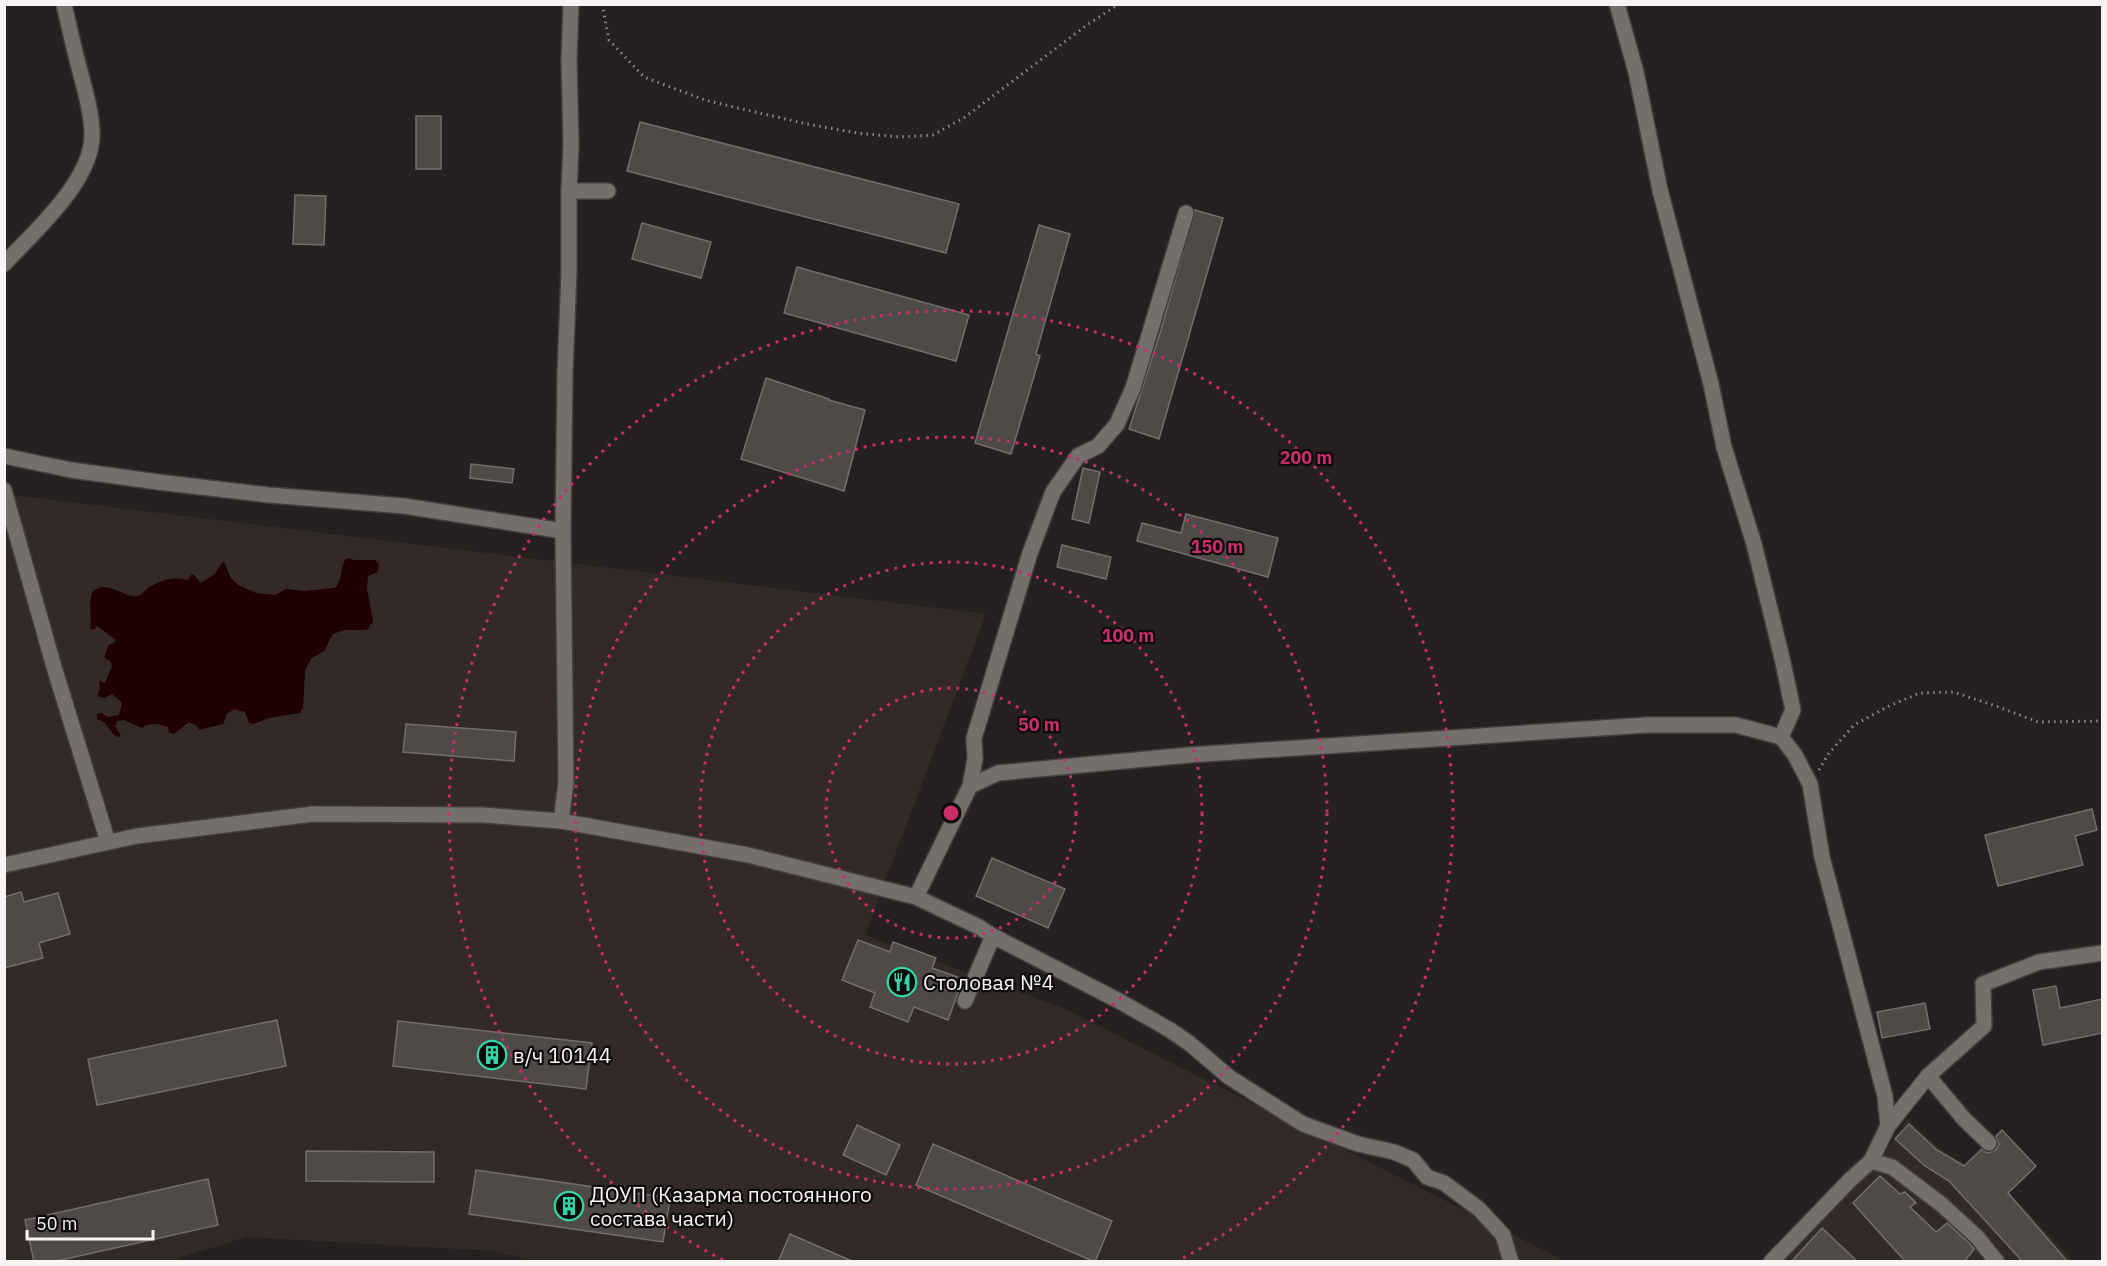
<svg xmlns="http://www.w3.org/2000/svg" width="2107" height="1266" viewBox="0 0 2107 1266" font-family="'IBM Plex Sans',sans-serif">
  <style>
    .built { fill: #332926 }
    .water { fill: #200100 }
    .building { fill: #4e4a48; stroke: #736e6d; stroke-width: 1.5 }
    .lines { fill: none; stroke-linecap: round; stroke-linejoin: round }
    .minor-casing { stroke: #413e3d; stroke-width: 18 }
    .path { stroke: #8e8a89; stroke-width: 3; stroke-dasharray: 1.5 4.5; stroke-linecap: butt }
    .minor { stroke: #736f6d; stroke-width: 15 }
    .ring { fill: none; stroke: #c72e6a; stroke-width: 3; stroke-dasharray: 3 6 }
    .labels { text-anchor: middle; dominant-baseline: central; stroke-width: 4.5; stroke-linejoin: round; paint-order: stroke }
    .poi-label { font-size: 21px; fill: #f7f4f3; stroke: #0d0b0b; text-anchor: start }
    .centre { fill: #c72e6a; stroke: #0d0b0b; stroke-width: 3 }
    .ring-label { font-size: 18px; text-anchor: middle; font-weight: bold; fill: #c72e6a; stroke: #0d0b0b; stroke-width: 4.5; stroke-linejoin: round; paint-order: stroke }
  </style>
  <rect width="100%" height="100%" fill="#252120"/>
  <g class="built">
    <path d="M 5,494 L 986,614 L 865,935 L 1065,1009 L 1565,1261 L 540,1262 L 493,1251 L 247,1237 L 169,1261 L 5,1262 Z"/>
    <path d="M 1907,1118 L 1939,1148 L 1967,1165 L 2008,1212 L 2019,1203 L 2073,1261 L 1783,1262 L 1885,1154 Z"/>
  </g>
  <path class="water" d="M 349,558 L 354,560 L 375,560 L 379,564 L 378,572 L 368,576 L 367,589 L 373,620 L 372,624 L 370,624 L 369,628 L 366,630 L 344,630 L 333,634 L 324,651 L 312,658 L 305,670 L 303,708 L 300,713 L 269,718 L 253,724 L 249,723 L 245,712 L 234,709 L 227,714 L 223,724 L 199,730 L 197,726 L 189,722 L 174,734 L 169,732 L 168,727 C 160,724 149,722 142,728 L 124,720 L 117,721 L 115,726 L 121,736 L 118,737 L 113,734 L 104,722 L 97,719 L 97,714 L 101,713 L 108,717 L 119,715 L 122,703 L 112,694 L 104,698 L 97,696 L 100,689 L 99,681 L 105,683 L 112,667 L 111,662 L 104,657 L 109,645 L 115,642 L 116,640 L 97,626 L 94,630 L 90,629 C 92,619 88,598 93,592 C 105,578 124,598 137,596 C 143,595 144,591 148,588 C 160,580 174,576 188,580 L 192,574 L 194,575 L 201,583 L 215,574 L 221,564 L 224,562 L 231,578 L 238,585 L 256,593 L 275,595 L 286,589 L 306,591 L 332,588 L 336,587 C 343,577 340,570 345,560 Z"/>
  <g class="building">
    <rect x="416" y="116" width="25" height="53"/>
    <path d="M 640,122 L 959,204 L 946,253 L 627,171 Z"/>
    <path d="M 295,195 L 326,196 L 324,245 L 293,244 Z"/>
    <path d="M 1195,210 L 1223,218 L 1159,439 L 1129,429 L 1161,330 Z"/>
    <path d="M 642,223 L 711,242 L 701,278 L 632,259 Z"/>
    <path d="M 1039,225 L 1070,234 L 1036,354 L 1040,356 L 1011,454 L 975,443 Z"/>
    <path d="M 797,267 L 969,315 L 956,361 L 784,313 Z"/>
    <path d="M 766,378 L 829,399 L 829,400 L 865,410 L 844,491 L 741,459 Z"/>
    <path d="M 471,464 L 514,469 L 512,483 L 470,478 Z"/>
    <path d="M 1083,468 L 1100,472 L 1089,523 L 1072,519 Z"/>
    <path d="M 1186,514 L 1278,538 L 1268,577 L 1137,541 L 1142,523 L 1181,533 Z"/>
    <path d="M 1062,545 L 1111,557 L 1106,579 L 1057,567 Z"/>
    <path d="M 406,724 L 516,732 L 514,761 L 403,752 Z"/>
    <path d="M 2092,809 L 2097,830 L 2075,836 L 2083,865 L 1998,886 L 1985,835 Z"/>
    <path d="M 992,858 L 1065,889 L 1048,928 L 976,896 Z"/>
    <path d="M 21,892 L 24,902 L 58,893 L 70,934 L 39,943 L 43,958 L 4,968 L 4,897 Z"/>
    <path d="M 858,940 L 890,952 L 893,942 L 936,958 L 932,968 L 963,979 L 948,1020 L 914,1007 L 908,1022 L 870,1007 L 875,993 L 842,980 Z"/>
    <path d="M 2056,986 L 2060,1008 L 2103,999 L 2103,1033 L 2043,1045 L 2033,990 Z"/>
    <path d="M 1925,1003 L 1930,1029 L 1882,1038 L 1877,1012 Z"/>
    <path d="M 277,1020 L 286,1066 L 97,1105 L 88,1059 Z"/>
    <path d="M 398,1021 L 592,1043 L 586,1089 L 393,1066 Z"/>
    <path d="M 1909,1124 L 1937,1150 L 1964,1166 L 1982,1149 L 1987,1153 L 1996,1150 L 1999,1145 L 1996,1136 L 2002,1130 L 2036,1166 L 2008,1193 L 2068,1262 L 2023,1262 L 1949,1181 L 1925,1166 L 1895,1139 Z"/>
    <path d="M 857,1125 L 900,1145 L 886,1175 L 843,1155 Z"/>
    <path d="M 933,1144 L 1112,1221 L 1095,1262 L 916,1185 Z"/>
    <path d="M 306,1151 L 434,1152 L 434,1182 L 306,1181 Z"/>
    <path d="M 476,1170 L 670,1198 L 663,1242 L 469,1214 Z"/>
    <path d="M 1880,1176 L 1900,1194 L 1905,1192 L 1916,1203 L 1910,1207 L 1936,1232 L 1947,1223 L 1970,1244 L 1974,1249 L 1964,1262 L 1906,1262 L 1894,1249 L 1853,1203 Z"/>
    <path d="M 208,1179 L 218,1225 L 52,1262 L 34,1262 L 25,1220 Z"/>
    <path d="M 1822,1228 L 1858,1262 L 1791,1262 Z"/>
    <path d="M 790,1234 L 854,1262 L 778,1262 Z"/>
  </g>
  <g class="lines">
    <g class="minor-casing">
      <g id="minor">
        <path d="M 571,4 L 569,60 L 571,145 L 569,191 L 608,191"/>
        <path d="M 1617,4 L 1636,72 L 1660,190 L 1711,384 L 1724,447 L 1754,544 L 1782,658 L 1793,710 L 1781,737"/>
        <path d="M 569,191 L 569,271 L 565,374 L 563,531 L 566,783 L 561,821 L 748,855 L 916,897 L 979,927 L 993,936 L 1121,1002 L 1170,1030 L 1189,1043 L 1229,1077 L 1303,1124 L 1358,1144 L 1394,1152 L 1413,1160 L 1427,1177 L 1444,1183 L 1479,1209 L 1503,1235 L 1511,1262"/>
        <path d="M 4,264 C 34,232 93,180 92,134 C 92,113 85,91 80,71 C 74,49 69,27 64,4"/>
        <path d="M 4,456 L 71,470 L 158,482 L 269,495 L 404,506 L 563,531"/>
        <path d="M 4,490 L 54,667 L 108,842"/>
        <path d="M 970,786 L 998,773 L 1189,755 L 1647,725 L 1736,725 L 1781,737 L 1795,755 L 1810,784 L 1822,857 L 1885,1096 L 1888,1126 L 1871,1161 L 1850,1180 L 1771,1262"/>
        <path d="M 4,865 L 137,836 L 313,814 L 483,815 L 561,821"/>
        <path d="M 916,897 L 970,786 L 975,759 L 974,738 L 1030,553 L 1053,492 L 1078,456 L 1098,446 L 1117,424 L 1133,388 L 1186,213"/>
        <path d="M 965,1001 L 993,936"/>
        <path d="M 1928,1076 L 1964,1119 L 1989,1143"/>
        <path d="M 1888,1126 L 1928,1076 L 1984,1026 L 1983,984 L 2039,962 L 2102,953"/>
        <path d="M 1871,1161 L 1892,1167 L 1941,1204 L 1977,1237 L 1997,1262"/>
      </g>
    </g>
    <g class="path">
      <path d="M 602,4 L 609,40 L 644,77 L 705,100 L 738,108 L 807,124 L 857,133 L 900,137 L 933,135 L 965,117 L 1087,25 L 1119,4"/>
      <path d="M 1819,770 L 1829,753 L 1854,725 L 1889,706 L 1920,693 L 1953,692 L 1996,706 L 2038,722 L 2102,721"/>
    </g>
    <use href="#minor" class="minor"/>
  </g>
  <g class="ring">
    <circle cx="951" cy="813" r="125"/>
    <circle cx="951" cy="813" r="251"/>
    <circle cx="951" cy="813" r="376"/>
    <path d="M723 1260A502 502 0 1 1 1179 1260"/>
  </g>
  <defs>
    <g id="restaurant-ring" transform="scale(1.5)"><circle r="9.5" fill="#0d0b0b" stroke="#34d4a7" stroke-width="1.5"/><path d="M-5-6h1v4h1v-4h1v4h1v-4h1v5L-1.5 .5V6h-2V.5L-5-1ZM5-6V6H3V1.5H1.5Q1.5-4 5-6Z" fill="#34d4a7"/></g>
    <g id="building-ring" transform="scale(1.5)"><circle r="9.5" fill="#0d0b0b" stroke="#34d4a7" stroke-width="1.5"/><path d="M-4-6H4V6H1V3H-1V6H-4ZM-2.5-4.3h1.7v1.8h-1.7ZM.8-4.3h1.7v1.8H.8ZM-2.5-1h1.7V.8h-1.7ZM.8-1h1.7V.8H.8Z" fill="#34d4a7"/></g>
  </defs>
  <g fill-rule="evenodd">
    <use href="#restaurant-ring" x="902" y="982"/>
    <use href="#building-ring" x="492" y="1055"/>
    <use href="#building-ring" x="569" y="1206"/>
  </g>
  <g class="labels">
    <g class="poi-label">
      <text x="923" y="982">Столовая №4</text>
      <text x="513" y="1055">в/ч 10144</text>
      <text x="590" y="1194">ДОУП (Казарма постоянного<tspan x="590" dy="24">состава части)</tspan></text>
    </g>
  </g>
  <circle cx="951" cy="813" r="9" class="centre"/>
  <g class="ring-label">
    <text x="1306" y="464">200 m</text>
    <text x="1217" y="553">150 m</text>
    <text x="1128" y="642">100 m</text>
    <text x="1039" y="731">50 m</text>
  </g>
  <rect width="2107" height="1266" fill="none" stroke="#f7f4f3" stroke-width="12"/>
  <path d="M27 1230v9h126v-9" fill="none" stroke="#f7f4f3" stroke-width="3"/>
  <text x="36" y="1230" font-size="18" fill="#f7f4f3" stroke="#0d0b0b" stroke-width="4.5" paint-order="stroke">50 m</text>
</svg>
